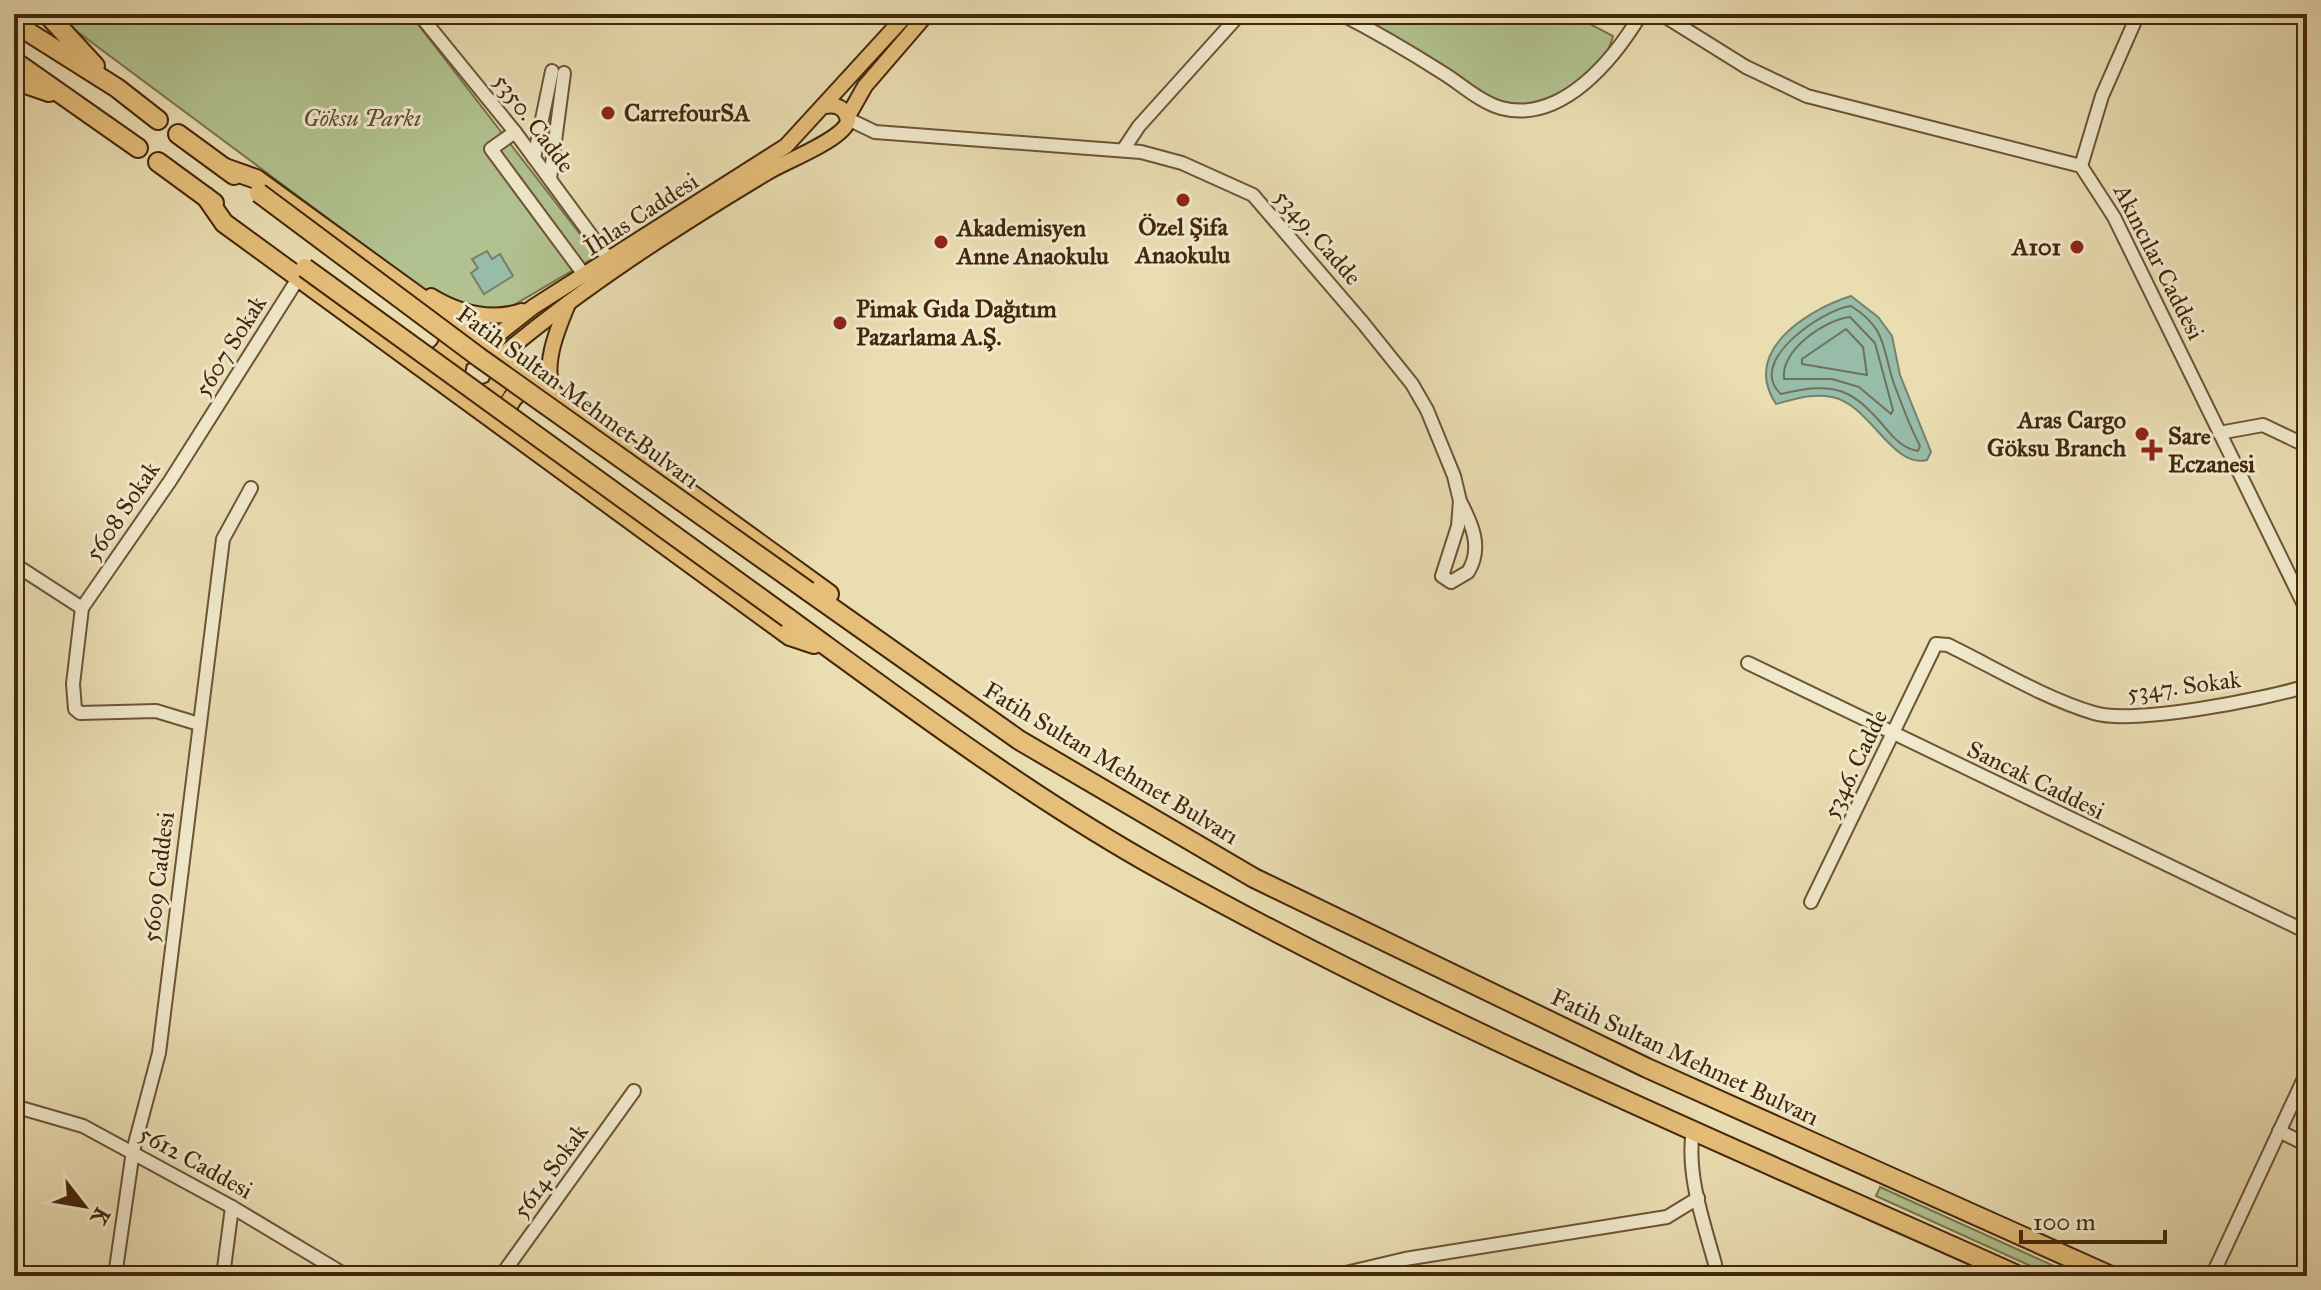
<svg xmlns="http://www.w3.org/2000/svg" width="2321" height="1290" viewBox="0 0 2321 1290" font-family="'IM FELL Great Primer',serif">
  <style>
    .green { fill: #b1c290; stroke: #7a744d; stroke-width: 2 }
    .water { fill: #98bcaa; stroke: #76806a; stroke-width: 2 }
    .lines { fill: none; stroke-linecap: round; stroke-linejoin: round }
    .shore { stroke: #6e725a; stroke-width: 2 }
    .minor-casing { stroke: #6d5434; stroke-width: 16 }
    .major-casing { stroke: #43270a; stroke-width: 18 }
    .highway-casing { stroke: #43270a; stroke-width: 22 }
    .minor { stroke: #f1e9cd; stroke-width: 12 }
    .major { stroke: #e5be79; stroke-width: 14 }
    .highway { stroke: #e5be79; stroke-width: 18 }
    .highway-bridge-casing { stroke: #43270a; stroke-width: 22; stroke-linecap: butt }
    .highway-bridge { stroke: #e5be79; stroke-width: 18 }
    .poi-dot { fill: #8f2418; stroke: #f1e9cd; stroke-width: 3 }
    .labels { text-anchor: middle; dominant-baseline: central; stroke-width: 6; stroke-linejoin: round; paint-order: stroke }
    .poi-label { font-size: 24px; font-weight: bold; fill: #43270a; stroke: #f1e9cd; text-anchor: start }
    .park-label { font-size: 24px; font-style: italic; fill: #5e4e2c; stroke: #f1e9cd }
    .street-label { font-size: 24px; fill: #43270a; stroke: #f1e9cd }
  </style>
  <rect width="100%" height="100%" fill="#eaddb2"/>
  <filter id="stains"><feTurbulence type="fractalNoise" baseFrequency=".0025" numOctaves="4"/><feColorMatrix values="0 0 0 0 .2 0 0 0 0 .09 0 0 0 0 .02 0 0 0 .5 -.17"/></filter>
  <radialGradient id="worn" r=".72"><stop offset=".6" stop-color="#630" stop-opacity="0"/><stop offset="1" stop-color="#630" stop-opacity=".3"/></radialGradient>
  <g class="green">
    <path d="M 58,14 L 410,14 L 597,256 L 475,328 L 71,27 Z"/>
    <path d="M 1353,14 L 1571,14 L 1613,36 C 1605,73 1545,109 1509,104 C 1501,103 1493,98 1485,95 Z"/>
    <path d="M 1880,1187 L 2076,1276 L 2053,1276 L 1876,1196 Z"/>
  </g>
  <g class="water">
    <path d="M 487,251 L 492,259 L 500,254 L 513,276 L 484,294 L 471,273 L 478,268 L 472,259 Z"/>
    <path d="M 1851,296 L 1878,317 L 1892,336 L 1900,375 L 1931,452 L 1927,460 C 1892,469 1870,404 1832,397 C 1811,393 1795,399 1776,404 C 1741,351 1807,310 1851,296 Z"/>
  </g>
  <g class="lines">
    <g class="shore">
      <path d="M 1851,306 C 1886,328 1882,346 1893,381 C 1901,403 1909,425 1920,446 L 1918,451 C 1906,449 1896,441 1888,431 C 1852,388 1836,381 1781,394 C 1745,362 1823,309 1851,306 Z"/>
      <path d="M 1850,317 L 1875,343 L 1893,410 L 1891,414 L 1859,387 L 1832,379 L 1784,379 C 1781,350 1824,320 1850,317 Z"/>
      <path d="M 1846,329 L 1863,347 L 1867,375 L 1802,364 L 1802,359 Z"/>
    </g>
    <g class="minor-casing">
      <g id="minor">
        <path d="M 419,14 L 515,132 L 610,261"/>
        <path d="M 1341,14 C 1376,32 1410,52 1443,73 C 1461,84 1480,102 1501,108 C 1562,124 1614,59 1641,14"/>
        <path d="M 1661,14 L 1746,67 L 1807,96 L 2081,166 L 2114,217 L 2307,611"/>
        <path d="M 848,119 L 875,132 L 1141,152 L 1182,163 L 1253,195 L 1363,323 L 1412,384 L 1427,410 L 1454,476 L 1460,501 L 1458,526 L 1442,576 L 1451,582 L 1468,572 C 1483,548 1472,524 1460,501"/>
        <path d="M 515,132 L 491,149 L 585,276"/>
        <path d="M 1123,150 L 1139,126 L 1240,14"/>
        <path d="M 534,158 L 552,71"/>
        <path d="M 2081,166 L 2102,96 L 2138,14"/>
        <path d="M 550,179 L 564,73"/>
        <path d="M 2219,433 L 2263,425 L 2307,446"/>
        <path d="M 14,564 L 82,608"/>
        <path d="M 1748,663 L 2307,932"/>
        <path d="M 199,724 L 156,711 L 80,713 L 75,709 L 73,684 L 82,608 L 170,481 L 299,277"/>
        <path d="M 1811,902 L 1936,644 L 1948,645 C 1995,668 2044,698 2094,713 C 2133,725 2266,699 2307,686"/>
        <path d="M 14,1106 L 83,1126 L 232,1207 L 347,1276"/>
        <path d="M 1693,1129 C 1686,1174 1703,1220 1715,1264 L 1714,1276"/>
        <path d="M 2279,1131 L 2307,1145"/>
        <path d="M 115,1276 L 133,1151 L 159,1053 L 223,539 L 251,488"/>
        <path d="M 223,1276 L 232,1207"/>
        <path d="M 501,1276 L 634,1091"/>
        <path d="M 1333,1276 L 1405,1259 L 1667,1217 L 1698,1198"/>
        <path d="M 2212,1276 L 2307,1072"/>
      </g>
    </g>
    <g class="major-casing">
      <g id="major">
        <path d="M 848,116 L 865,86 L 927,14"/>
        <path d="M 431,296 C 459,313 491,321 522,311"/>
        <path d="M 485,345 L 533,307 L 786,146 L 907,14"/>
        <path d="M 501,356 C 583,287 676,227 768,172 C 786,161 844,139 848,121 C 846,108 837,104 825,106"/>
        <path d="M 556,396 C 540,370 557,330 568,304"/>
      </g>
    </g>
    <g class="highway-casing">
      <g id="highway">
        <path d="M 47,14 L 95,66"/>
        <path d="M 14,23 L 117,88 L 158,120"/>
        <path d="M 14,61 L 138,148"/>
        <path d="M 14,80 L 49,92"/>
        <path d="M 178,134 L 234,175"/>
        <path d="M 158,162 L 214,203"/>
        <path d="M 225,168 L 256,179 L 829,594"/>
        <path d="M 206,197 L 224,223 L 790,636 L 814,644"/>
        <path d="M 417,361 C 440,363 456,344 449,321"/>
        <path d="M 452,388 L 458,358 L 482,346"/>
        <path d="M 470,399 L 495,390 L 502,377 L 501,360"/>
        <path d="M 507,426 C 503,404 515,387 538,387"/>
        <path d="M 808,591 L 1019,740 L 1254,878 L 1647,1068 L 2111,1276"/>
        <path d="M 788,618 C 909,706 1030,797 1161,870 C 1437,1024 1730,1146 2019,1276"/>
      </g>
    </g>
    <use href="#minor" class="minor"/>
    <use href="#major" class="major"/>
    <use href="#highway" class="highway"/>
    <g class="highway-bridge-casing">
      <g id="highway-bridge">
        <path d="M 259,193 L 480,358 L 808,591"/>
        <path d="M 305,268 L 788,618"/>
      </g>
    </g>
    <use href="#highway-bridge" class="highway-bridge"/>
  </g>
  <g class="poi-dot">
    <circle cx="608" cy="113" r="8"/>
    <circle cx="1183" cy="200" r="8"/>
    <circle cx="941" cy="242" r="8"/>
    <circle cx="2077" cy="247" r="8"/>
    <circle cx="840" cy="323" r="8"/>
    <circle cx="2142" cy="434" r="8"/>
    <path d="M2148 438h8v8h8v8h-8v8h-8v-8h-8v-8h8z"/>
  </g>
  <g class="labels">
    <g class="poi-label">
      <text x="624" y="113">CarrefourSA</text>
      <text x="1183" y="227" text-anchor="middle">Özel Şifa<tspan x="1183" dy="28">Anaokulu</tspan></text>
      <text x="957" y="228">Akademisyen<tspan x="957" dy="28">Anne Anaokulu</tspan></text>
      <text x="2061" y="247" text-anchor="end">A101</text>
      <text x="856" y="309">Pimak Gıda Dağıtım<tspan x="856" dy="28">Pazarlama A.Ş.</tspan></text>
      <text x="2126" y="420" text-anchor="end">Aras Cargo<tspan x="2126" dy="28">Göksu Branch</tspan></text>
      <text x="2168" y="436">Sare<tspan x="2168" dy="28">Eczanesi</tspan></text>
    </g>
    <g class="park-label">
      <text x="362" y="118">Göksu Parkı</text>
    </g>
    <g class="street-label">
      <text transform="translate(534 123) rotate(53)">5350. Cadde</text>
      <text transform="translate(641 214) rotate(-33)">İhlas Caddesi</text>
      <text transform="translate(1318 237) rotate(49)">5349. Cadde</text>
      <text transform="translate(2159 262) rotate(63)">Akıncılar Caddesi</text>
      <text transform="translate(230 346) rotate(-58)">5607 Sokak</text>
      <text transform="translate(578 397) rotate(36)">Fatih Sultan Mehmet Bulvarı</text>
      <text transform="translate(122 511) rotate(-56)">5608 Sokak</text>
      <text transform="translate(2184 686) rotate(-7)">5347. Sokak</text>
      <text transform="translate(1111 763) rotate(31)">Fatih Sultan Mehmet Bulvarı</text>
      <text transform="translate(1855 764) rotate(-64)">5346. Cadde</text>
      <text transform="translate(2036 780) rotate(26)">Sancak Caddesi</text>
      <text transform="translate(158 877) rotate(-83)">5609 Caddesi</text>
      <text transform="translate(1685 1057) rotate(25)">Fatih Sultan Mehmet Bulvarı</text>
      <text transform="translate(196 1162) rotate(29)">5612 Caddesi</text>
      <text transform="translate(550 1171) rotate(-54)">5614 Sokak</text>
    </g>
  </g>
  <rect width="2321" height="1290" fill="none" stroke="#eaddb2" stroke-width="48"/>
  <rect x="16" y="16" width="2289" height="1258" fill="none" stroke="#43270a" stroke-width="4"/>
  <rect x="24" y="24" width="2273" height="1242" fill="none" stroke="#43270a" stroke-width="2"/>
  <g transform="translate(84 1206) rotate(121)" stroke="#f1e9cd" stroke-width="6" paint-order="stroke">
  <path d="M0-6L14 30L0 20L-14 30Z" fill="#43270a"/>
  <text y="-12" font-size="22" font-weight="bold" text-anchor="middle" fill="#43270a">K</text>
  </g>
  <path d="M2021 1230v12h144v-12" fill="none" stroke="#43270a" stroke-width="4"/>
  <text x="2033" y="1230" font-size="24" fill="#43270a" stroke="#f1e9cd" stroke-width="6" paint-order="stroke">100 m</text>
  <rect width="100%" height="100%" filter="url(#stains)"/>
  <rect width="100%" height="100%" fill="url(#worn)"/>
</svg>
